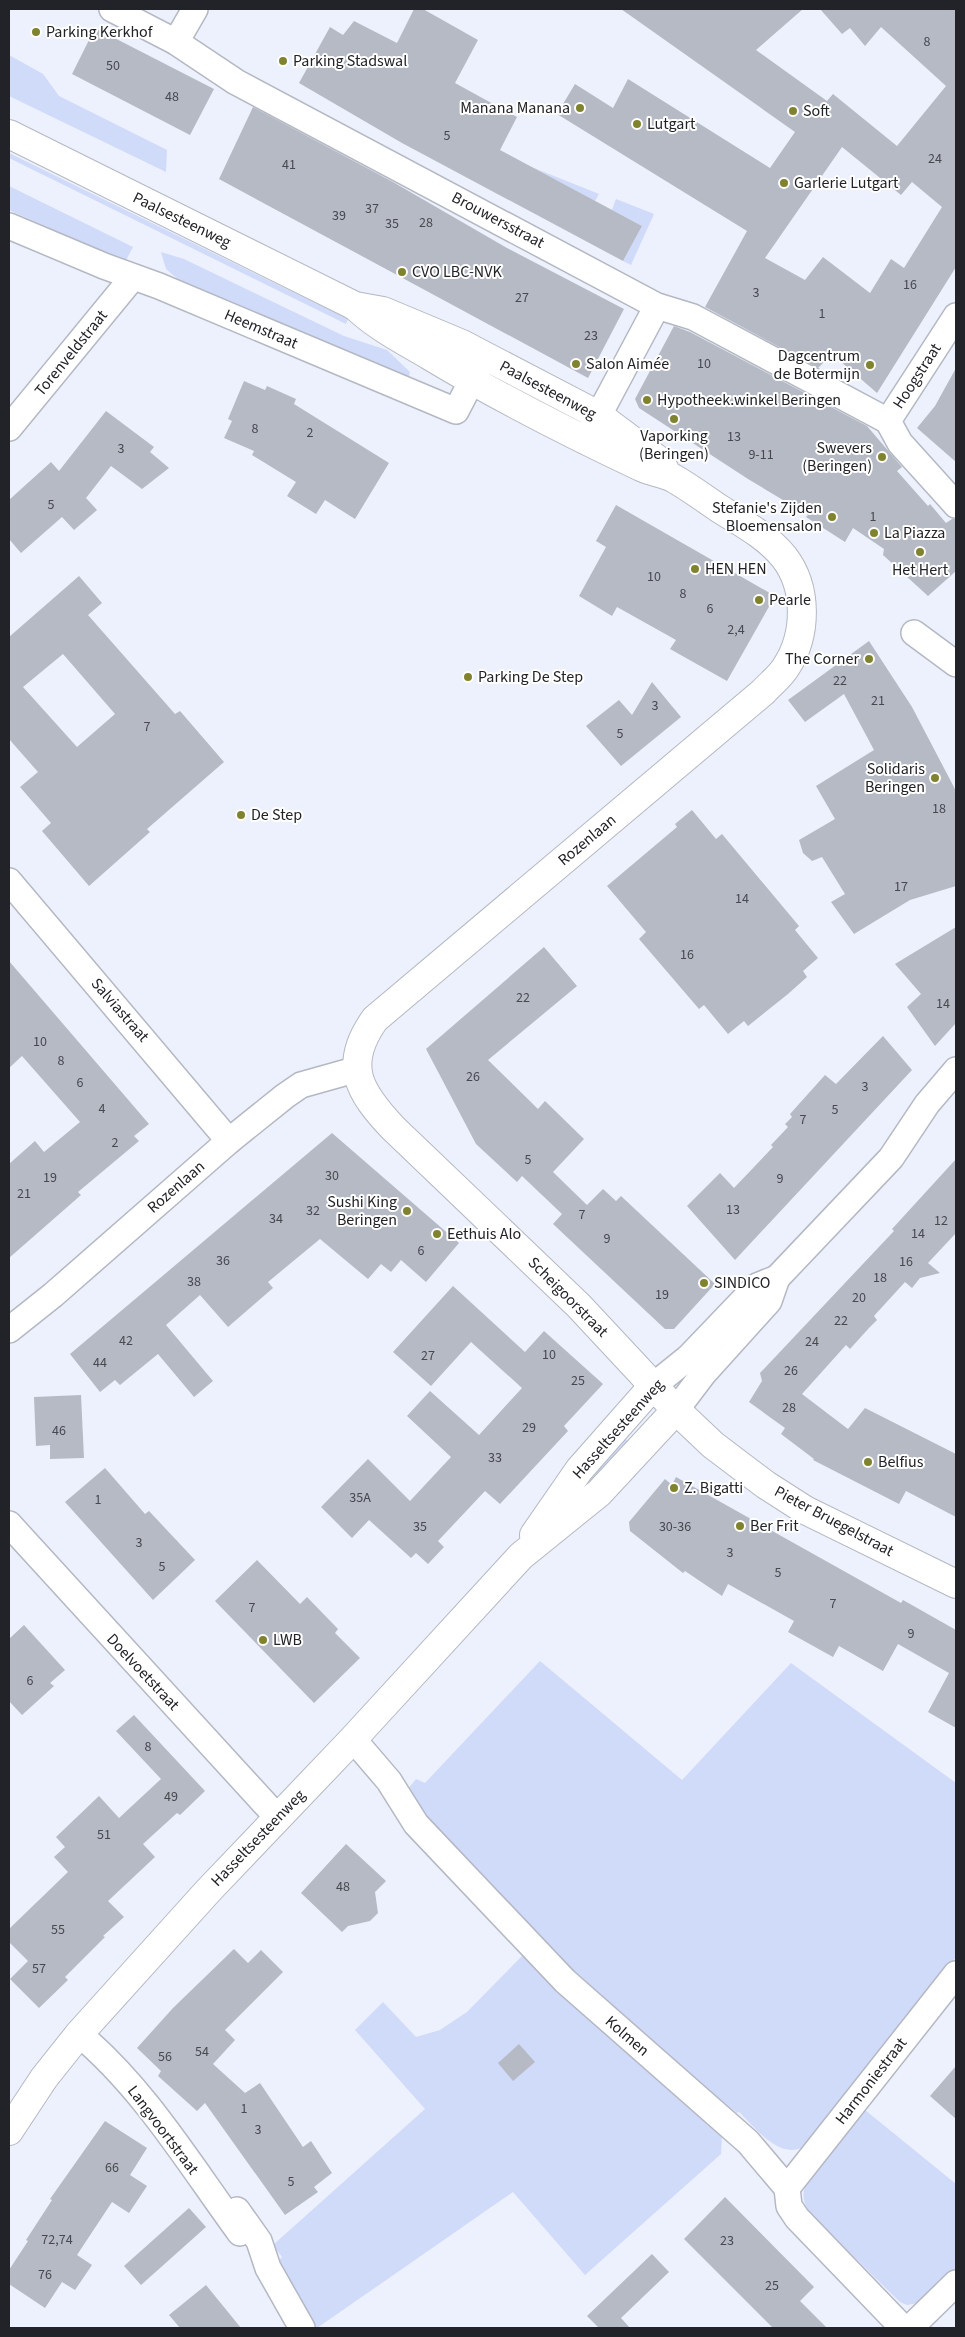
<svg xmlns="http://www.w3.org/2000/svg" width="965" height="2337" viewBox="0 0 965 2337" font-family="'Source Sans 3',sans-serif">
  <style>
    .green { fill: #d0daf9 }
    .building { fill: #b6bac5; fill-rule: evenodd }
    .lines { fill: none; stroke-linecap: round; stroke-linejoin: round }
    .minor-casing { stroke: #b4b8c3; stroke-width: 28 }
    .tertiary-casing { stroke: #b4b8c3; stroke-width: 30 }
    .minor { stroke: #fff; stroke-width: 25 }
    .tertiary { stroke: #fff; stroke-width: 28 }
    .poi-dot { fill: #7f832e; stroke: #fff; stroke-width: 2 }
    .labels { text-anchor: middle; dominant-baseline: central; stroke-width: 4; stroke-linejoin: round; paint-order: stroke }
    .number-label { font-size: 14px; fill: #47494f }
    .poi-label { font-size: 16px; fill: #222328; stroke: #fff; text-anchor: start }
    .street-label { font-size: 16px; fill: #222328; stroke: #fff }
  </style>
  <rect width="100%" height="100%" fill="#edf1fd"/>
  <g class="green">
    <path d="M 9,55 L 43,74 L 59,96 L 167,150 L 166,172 L 9,96 Z"/>
    <path d="M 9,153 L 348,319 L 346,324 L 9,158 Z"/>
    <path d="M 529,166 L 599,194 L 595,201 Z"/>
    <path d="M 9,186 L 133,247 L 125,262 L 9,210 Z"/>
    <path d="M 616,199 L 654,214 L 631,265 L 623,261 L 642,226 L 612,210 Z"/>
    <path d="M 161,252 L 184,259 L 344,336 L 387,350 L 410,372 L 409,376 L 398,375 L 179,280 L 166,269 Z"/>
    <path d="M 623,1437 L 632,1444 L 589,1489 L 582,1489 L 581,1482 Z"/>
    <path d="M 540,1661 L 682,1780 L 791,1663 L 956,1783 L 956,1957 L 801,2148 C 777,2158 754,2126 739,2112 L 737,2113 L 702,2086 L 573,1976 L 417,1813 L 408,1789 L 416,1779 L 425,1783 Z"/>
    <path d="M 526,1952 L 722,2135 L 721,2154 L 585,2275 L 513,2192 L 317,2328 L 313,2328 L 276,2263 L 282,2257 L 273,2245 L 425,2109 L 355,2030 L 383,2002 L 416,2037 L 440,2030 L 467,2012 Z"/>
    <path d="M 865,2110 L 956,2184 L 956,2269 L 919,2303 L 907,2305 L 900,2302 L 811,2215 C 804,2204 801,2196 806,2184 Z"/>
  </g>
  <g class="building">
    <path d="M 414,9 L 423,9 L 478,40 L 455,83 L 517,117 L 500,150 L 642,226 L 623,261 L 402,143 L 299,83 L 330,27 L 343,35 L 354,21 L 397,43 Z"/>
    <path d="M 621,9 L 803,9 L 756,50 L 827,101 L 833,94 L 897,146 L 946,86 L 881,27 L 865,46 L 850,28 L 842,34 L 820,9 L 956,9 L 956,267 L 877,393 L 832,354 L 818,368 L 705,307 L 747,231 L 557,114 L 575,84 L 613,108 L 628,79 L 770,168 L 795,132 ZM 842,147 L 901,195 L 912,182 L 942,207 L 904,268 L 891,259 L 870,293 L 823,257 L 805,280 L 765,258 Z"/>
    <path d="M 95,28 L 214,89 L 190,135 L 72,74 Z"/>
    <path d="M 253,107 L 393,182 L 507,248 L 624,309 L 588,378 L 219,179 Z"/>
    <path d="M 674,326 L 690,332 L 867,426 L 902,467 L 897,471 L 928,506 L 930,504 L 946,523 L 952,519 L 956,519 L 956,571 L 928,596 L 883,555 L 884,549 L 853,528 L 845,542 L 806,517 L 808,515 L 748,479 L 639,408 L 635,399 Z"/>
    <path d="M 956,368 L 956,462 L 917,428 L 935,406 Z"/>
    <path d="M 244,381 L 265,390 L 267,386 L 296,399 L 294,404 L 389,463 L 355,519 L 325,500 L 316,514 L 287,496 L 296,482 L 252,455 L 254,451 L 224,438 L 232,421 L 228,419 Z"/>
    <path d="M 106,411 L 154,447 L 150,452 L 169,468 L 142,489 L 111,466 L 86,498 L 97,510 L 74,530 L 62,517 L 21,553 L 9,539 L 9,500 L 51,462 L 59,471 Z"/>
    <path d="M 616,505 L 775,596 L 727,681 L 670,649 L 676,640 L 617,607 L 612,616 L 579,596 L 606,547 L 596,541 Z"/>
    <path d="M 79,576 L 102,603 L 88,615 L 175,714 L 180,711 L 224,762 L 147,829 L 150,832 L 89,886 L 42,831 L 51,823 L 20,787 L 38,772 L 9,739 L 9,637 ZM 63,654 L 115,714 L 77,747 L 23,687 Z"/>
    <path d="M 869,641 L 912,707 L 956,791 L 956,886 L 910,900 L 854,934 L 831,902 L 845,894 L 822,857 L 812,861 L 803,853 L 799,840 L 835,819 L 816,786 L 874,750 L 844,694 L 805,722 L 788,700 Z"/>
    <path d="M 652,682 L 681,717 L 621,766 L 586,726 L 619,700 L 632,715 Z"/>
    <path d="M 692,810 L 716,839 L 722,834 L 799,926 L 795,930 L 818,958 L 803,971 L 807,977 L 788,994 L 748,1026 L 744,1021 L 728,1034 L 704,1005 L 699,1009 L 639,939 L 646,932 L 607,886 L 677,827 L 675,824 Z"/>
    <path d="M 956,927 L 956,1023 L 935,1046 L 907,1007 L 921,994 L 895,964 Z"/>
    <path d="M 544,947 L 577,986 L 488,1060 L 538,1109 L 545,1101 L 584,1139 L 553,1172 L 587,1205 L 603,1189 L 616,1201 L 621,1196 L 715,1284 L 674,1329 L 665,1329 L 553,1224 L 562,1214 L 522,1176 L 517,1182 L 476,1144 L 426,1049 Z"/>
    <path d="M 9,961 L 149,1124 L 134,1136 L 139,1141 L 78,1192 L 81,1195 L 9,1258 L 9,1164 L 35,1141 L 44,1152 L 80,1122 L 22,1056 L 9,1068 Z"/>
    <path d="M 883,1036 L 912,1070 L 735,1260 L 687,1206 L 720,1173 L 734,1188 L 773,1147 L 771,1145 L 788,1127 L 785,1124 L 792,1117 L 790,1114 L 825,1075 L 836,1084 Z"/>
    <path d="M 332,1133 L 459,1243 L 426,1282 L 401,1260 L 391,1272 L 381,1264 L 368,1279 L 320,1239 L 268,1282 L 273,1288 L 228,1327 L 200,1295 L 166,1325 L 213,1381 L 194,1397 L 158,1354 L 120,1385 L 115,1380 L 100,1392 L 70,1354 Z"/>
    <path d="M 956,1159 L 956,1233 L 928,1263 L 940,1273 L 920,1278 L 912,1288 L 905,1282 L 874,1316 L 877,1320 L 869,1328 L 850,1349 L 846,1345 L 802,1394 L 848,1429 L 865,1408 L 956,1454 L 956,1517 L 906,1491 L 899,1504 L 813,1460 L 814,1459 L 781,1434 L 785,1428 L 749,1402 L 762,1381 L 760,1373 L 894,1231 L 892,1229 Z"/>
    <path d="M 453,1286 L 525,1352 L 544,1331 L 603,1384 L 564,1426 L 568,1431 L 500,1504 L 485,1491 L 438,1541 L 444,1547 L 428,1564 L 416,1553 L 411,1558 L 369,1520 L 352,1538 L 321,1507 L 368,1459 L 410,1501 L 451,1457 L 407,1416 L 430,1391 L 479,1435 L 522,1388 L 471,1342 L 431,1386 L 393,1352 Z"/>
    <path d="M 81,1395 L 84,1458 L 50,1459 L 50,1445 L 36,1446 L 34,1397 Z"/>
    <path d="M 105,1468 L 145,1514 L 149,1511 L 195,1560 L 153,1600 L 65,1502 Z"/>
    <path d="M 676,1477 L 901,1603 L 903,1600 L 956,1630 L 956,1728 L 928,1712 L 949,1673 L 898,1644 L 883,1671 L 839,1646 L 833,1657 L 788,1632 L 794,1621 L 728,1584 L 722,1596 L 685,1571 L 683,1573 L 630,1531 L 629,1522 L 665,1479 L 672,1485 Z"/>
    <path d="M 257,1560 L 300,1604 L 307,1597 L 338,1629 L 335,1633 L 360,1658 L 314,1703 L 215,1601 Z"/>
    <path d="M 24,1625 L 65,1670 L 50,1683 L 54,1686 L 22,1715 L 9,1701 L 9,1639 Z"/>
    <path d="M 134,1715 L 205,1791 L 180,1815 L 177,1813 L 143,1844 L 155,1857 L 108,1901 L 124,1917 L 103,1936 L 105,1937 L 65,1977 L 68,1980 L 39,2008 L 10,1979 L 28,1961 L 9,1942 L 9,1929 L 68,1872 L 54,1857 L 65,1847 L 56,1837 L 99,1796 L 119,1818 L 161,1779 L 116,1731 Z"/>
    <path d="M 346,1844 L 386,1881 L 375,1892 L 378,1913 L 370,1921 L 348,1926 L 342,1932 L 301,1893 Z"/>
    <path d="M 234,1949 L 248,1963 L 261,1950 L 283,1972 L 225,2030 L 235,2040 L 213,2064 L 245,2093 L 260,2083 L 303,2147 L 311,2141 L 332,2173 L 314,2187 L 318,2192 L 285,2215 L 205,2103 L 197,2111 L 158,2076 L 161,2071 L 137,2048 L 173,2008 Z"/>
    <path d="M 519,2044 L 535,2062 L 513,2081 L 498,2063 Z"/>
    <path d="M 956,2066 L 956,2119 L 930,2096 Z"/>
    <path d="M 105,2121 L 147,2148 L 130,2175 L 147,2186 L 129,2213 L 112,2202 L 77,2255 L 92,2265 L 75,2290 L 62,2282 L 45,2308 L 9,2284 L 9,2270 L 28,2241 L 26,2240 L 52,2200 L 50,2199 Z"/>
    <path d="M 725,2197 L 814,2287 L 800,2301 L 827,2328 L 773,2328 L 684,2239 Z"/>
    <path d="M 189,2208 L 206,2227 L 141,2285 L 124,2266 Z"/>
    <path d="M 652,2254 L 669,2272 L 621,2318 L 630,2328 L 599,2328 L 587,2316 Z"/>
    <path d="M 206,2285 L 241,2328 L 180,2328 L 169,2315 Z"/>
  </g>
  <g class="lines">
    <g class="minor-casing">
      <g id="minor">
        <path d="M 112,9 L 176,42 L 236,82 L 657,306 L 693,317 L 888,421"/>
        <path d="M 176,42 L 195,9"/>
        <path d="M 9,226 L 104,266 L 159,286 L 456,411 L 482,361"/>
        <path d="M 888,421 L 956,316"/>
        <path d="M 888,421 L 900,443 L 956,505"/>
        <path d="M 9,428 L 133,277"/>
        <path d="M 585,441 L 657,306"/>
        <path d="M 914,633 L 956,664"/>
        <path d="M 9,881 L 229,1141"/>
        <path d="M 9,1330 L 53,1295 L 229,1141 L 285,1096 L 301,1085 L 358,1069"/>
        <path d="M 653,1386 L 689,1357 L 757,1286 L 777,1278"/>
        <path d="M 676,1410 L 704,1373 L 769,1301 L 777,1278 L 891,1158 L 927,1104 L 956,1070"/>
        <path d="M 9,1524 L 278,1818"/>
        <path d="M 353,1739 L 389,1781 L 416,1824 L 565,1981 L 748,2142 L 787,2188 L 789,2206 L 797,2218 L 903,2328"/>
        <path d="M 79,2034 C 144,2088 190,2165 240,2233"/>
        <path d="M 787,2188 L 956,1974"/>
        <path d="M 237,2210 L 259,2241 L 268,2268 L 302,2328"/>
        <path d="M 910,2328 L 956,2283"/>
      </g>
    </g>
    <g class="tertiary-casing">
      <g id="tertiary">
        <path d="M 9,134 L 355,306 L 383,311 L 462,344 L 598,415 L 657,459 L 664,468"/>
        <path d="M 355,306 C 377,327 403,340 430,356 C 498,397 569,433 641,467 C 651,472 663,473 673,478 C 689,487 705,499 720,509 C 742,523 767,536 784,557 C 808,588 807,635 786,667 C 780,677 770,684 763,692 L 375,1019 C 342,1065 359,1092 393,1128 L 579,1306 L 676,1410 L 713,1445 L 766,1485 L 805,1510 L 956,1584"/>
        <path d="M 534,1535 L 579,1470 L 653,1386"/>
        <path d="M 9,2131 L 44,2078 L 79,2034 L 208,1891 L 353,1739 L 521,1556 L 599,1493 L 676,1410"/>
      </g>
    </g>
    <use href="#minor" class="minor"/>
    <use href="#tertiary" class="tertiary"/>
  </g>
  <g class="poi-dot">
    <circle cx="36" cy="32" r="5"/>
    <circle cx="283" cy="61" r="5"/>
    <circle cx="580" cy="108" r="5"/>
    <circle cx="793" cy="111" r="5"/>
    <circle cx="637" cy="124" r="5"/>
    <circle cx="784" cy="183" r="5"/>
    <circle cx="402" cy="272" r="5"/>
    <circle cx="576" cy="364" r="5"/>
    <circle cx="870" cy="365" r="5"/>
    <circle cx="647" cy="400" r="5"/>
    <circle cx="674" cy="419" r="5"/>
    <circle cx="882" cy="457" r="5"/>
    <circle cx="832" cy="517" r="5"/>
    <circle cx="874" cy="533" r="5"/>
    <circle cx="920" cy="552" r="5"/>
    <circle cx="695" cy="569" r="5"/>
    <circle cx="759" cy="600" r="5"/>
    <circle cx="869" cy="659" r="5"/>
    <circle cx="468" cy="677" r="5"/>
    <circle cx="935" cy="778" r="5"/>
    <circle cx="241" cy="815" r="5"/>
    <circle cx="407" cy="1211" r="5"/>
    <circle cx="437" cy="1234" r="5"/>
    <circle cx="704" cy="1283" r="5"/>
    <circle cx="868" cy="1462" r="5"/>
    <circle cx="674" cy="1488" r="5"/>
    <circle cx="740" cy="1526" r="5"/>
    <circle cx="263" cy="1640" r="5"/>
  </g>
  <g class="labels">
    <g class="number-label">
      <text x="927" y="42">8</text>
      <text x="113" y="66">50</text>
      <text x="172" y="97">48</text>
      <text x="447" y="136">5</text>
      <text x="935" y="159">24</text>
      <text x="289" y="165">41</text>
      <text x="372" y="209">37</text>
      <text x="339" y="216">39</text>
      <text x="426" y="223">28</text>
      <text x="392" y="224">35</text>
      <text x="910" y="285">16</text>
      <text x="756" y="293">3</text>
      <text x="522" y="298">27</text>
      <text x="822" y="314">1</text>
      <text x="591" y="336">23</text>
      <text x="704" y="364">10</text>
      <text x="255" y="429">8</text>
      <text x="310" y="433">2</text>
      <text x="734" y="437">13</text>
      <text x="121" y="449">3</text>
      <text x="761" y="455">9-11</text>
      <text x="51" y="505">5</text>
      <text x="873" y="517">1</text>
      <text x="654" y="577">10</text>
      <text x="683" y="594">8</text>
      <text x="710" y="609">6</text>
      <text x="736" y="630">2,4</text>
      <text x="840" y="681">22</text>
      <text x="878" y="701">21</text>
      <text x="655" y="706">3</text>
      <text x="147" y="727">7</text>
      <text x="620" y="734">5</text>
      <text x="939" y="809">18</text>
      <text x="901" y="887">17</text>
      <text x="742" y="899">14</text>
      <text x="687" y="955">16</text>
      <text x="523" y="998">22</text>
      <text x="943" y="1004">14</text>
      <text x="40" y="1042">10</text>
      <text x="61" y="1061">8</text>
      <text x="473" y="1077">26</text>
      <text x="80" y="1083">6</text>
      <text x="865" y="1087">3</text>
      <text x="102" y="1109">4</text>
      <text x="835" y="1110">5</text>
      <text x="803" y="1120">7</text>
      <text x="115" y="1143">2</text>
      <text x="528" y="1160">5</text>
      <text x="332" y="1176">30</text>
      <text x="50" y="1178">19</text>
      <text x="780" y="1179">9</text>
      <text x="24" y="1194">21</text>
      <text x="733" y="1210">13</text>
      <text x="313" y="1211">32</text>
      <text x="582" y="1215">7</text>
      <text x="276" y="1219">34</text>
      <text x="941" y="1221">12</text>
      <text x="918" y="1234">14</text>
      <text x="607" y="1239">9</text>
      <text x="421" y="1251">6</text>
      <text x="223" y="1261">36</text>
      <text x="906" y="1262">16</text>
      <text x="880" y="1278">18</text>
      <text x="194" y="1282">38</text>
      <text x="662" y="1295">19</text>
      <text x="859" y="1298">20</text>
      <text x="841" y="1321">22</text>
      <text x="126" y="1341">42</text>
      <text x="812" y="1342">24</text>
      <text x="549" y="1355">10</text>
      <text x="428" y="1356">27</text>
      <text x="100" y="1363">44</text>
      <text x="791" y="1371">26</text>
      <text x="578" y="1381">25</text>
      <text x="789" y="1408">28</text>
      <text x="529" y="1428">29</text>
      <text x="59" y="1431">46</text>
      <text x="495" y="1458">33</text>
      <text x="360" y="1498">35A</text>
      <text x="98" y="1500">1</text>
      <text x="420" y="1527">35</text>
      <text x="675" y="1527">30-36</text>
      <text x="139" y="1543">3</text>
      <text x="730" y="1553">3</text>
      <text x="162" y="1567">5</text>
      <text x="778" y="1573">5</text>
      <text x="833" y="1604">7</text>
      <text x="252" y="1608">7</text>
      <text x="911" y="1634">9</text>
      <text x="30" y="1681">6</text>
      <text x="148" y="1747">8</text>
      <text x="171" y="1797">49</text>
      <text x="104" y="1835">51</text>
      <text x="343" y="1887">48</text>
      <text x="58" y="1930">55</text>
      <text x="39" y="1969">57</text>
      <text x="202" y="2052">54</text>
      <text x="165" y="2057">56</text>
      <text x="244" y="2109">1</text>
      <text x="258" y="2130">3</text>
      <text x="112" y="2168">66</text>
      <text x="291" y="2182">5</text>
      <text x="57" y="2240">72,74</text>
      <text x="727" y="2241">23</text>
      <text x="45" y="2275">76</text>
      <text x="772" y="2286">25</text>
    </g>
    <g class="poi-label">
      <text x="46" y="32">Parking Kerkhof</text>
      <text x="293" y="61">Parking Stadswal</text>
      <text x="570" y="108" text-anchor="end">Manana Manana</text>
      <text x="803" y="111">Soft</text>
      <text x="647" y="124">Lutgart</text>
      <text x="794" y="183">Garlerie Lutgart</text>
      <text x="412" y="272">CVO LBC-NVK</text>
      <text x="860" y="356" text-anchor="end">Dagcentrum<tspan x="860" dy="18">de Botermijn</tspan></text>
      <text x="586" y="364">Salon Aimée</text>
      <text x="657" y="400">Hypotheek.winkel Beringen</text>
      <text x="674" y="436" text-anchor="middle">Vaporking<tspan x="674" dy="18">(Beringen)</tspan></text>
      <text x="872" y="448" text-anchor="end">Swevers<tspan x="872" dy="18">(Beringen)</tspan></text>
      <text x="822" y="508" text-anchor="end">Stefanie's Zijden<tspan x="822" dy="18">Bloemensalon</tspan></text>
      <text x="884" y="533">La Piazza</text>
      <text x="705" y="569">HEN HEN</text>
      <text x="920" y="570" text-anchor="middle">Het Hert</text>
      <text x="769" y="600">Pearle</text>
      <text x="859" y="659" text-anchor="end">The Corner</text>
      <text x="478" y="677">Parking De Step</text>
      <text x="925" y="769" text-anchor="end">Solidaris<tspan x="925" dy="18">Beringen</tspan></text>
      <text x="251" y="815">De Step</text>
      <text x="397" y="1202" text-anchor="end">Sushi King<tspan x="397" dy="18">Beringen</tspan></text>
      <text x="447" y="1234">Eethuis Alo</text>
      <text x="714" y="1283">SINDICO</text>
      <text x="878" y="1462">Belfius</text>
      <text x="684" y="1488">Z. Bigatti</text>
      <text x="750" y="1526">Ber Frit</text>
      <text x="273" y="1640">LWB</text>
    </g>
    <g class="street-label">
      <text transform="translate(182 220) rotate(26)">Paalsesteenweg</text>
      <text transform="translate(498 220) rotate(28)">Brouwersstraat</text>
      <text transform="translate(261 329) rotate(23)">Heemstraat</text>
      <text transform="translate(71 353) rotate(-51)">Torenveldstraat</text>
      <text transform="translate(917 376) rotate(-57)">Hoogstraat</text>
      <text transform="translate(548 390) rotate(28)">Paalsesteenweg</text>
      <text transform="translate(587 840) rotate(-40)">Rozenlaan</text>
      <text transform="translate(120 1010) rotate(49)">Salviastraat</text>
      <text transform="translate(176 1187) rotate(-41)">Rozenlaan</text>
      <text transform="translate(568 1297) rotate(45)">Scheigoorstraat</text>
      <text transform="translate(618 1429) rotate(-48)">Hasseltsesteenweg</text>
      <text transform="translate(834 1521) rotate(28)">Pieter Bruegelstraat</text>
      <text transform="translate(143 1672) rotate(47)">Doelvoetstraat</text>
      <text transform="translate(258 1838) rotate(-46)">Hasseltsesteenweg</text>
      <text transform="translate(627 2036) rotate(41)">Kolmen</text>
      <text transform="translate(871 2081) rotate(-52)">Harmoniestraat</text>
      <text transform="translate(163 2130) rotate(53)">Langvoortstraat</text>
    </g>
  </g>
  <rect width="965" height="2337" fill="none" stroke="#222328" stroke-width="20"/>
</svg>
